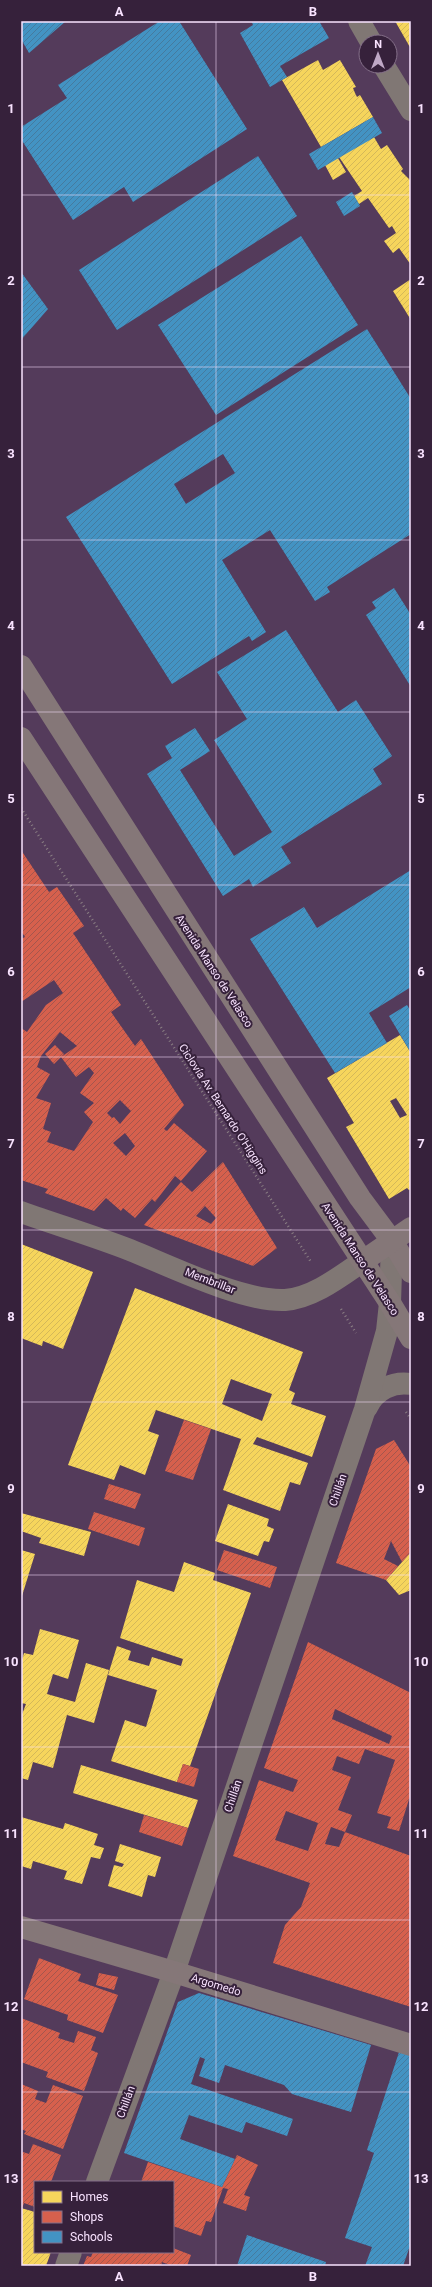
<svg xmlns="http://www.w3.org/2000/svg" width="432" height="2287" viewBox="0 0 432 2287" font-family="Roboto,sans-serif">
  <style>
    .homes { fill: url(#homes-hatch); fill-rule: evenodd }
    .shops { fill: url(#shops-hatch); fill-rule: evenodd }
    .schools { fill: url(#schools-hatch); fill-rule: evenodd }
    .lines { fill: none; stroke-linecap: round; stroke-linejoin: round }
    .path { stroke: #8a7e83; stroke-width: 2.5; stroke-dasharray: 1 3; stroke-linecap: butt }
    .street { stroke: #807774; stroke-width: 22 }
    .secondary { stroke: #857778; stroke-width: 22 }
    .grid { fill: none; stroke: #f9e3ff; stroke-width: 1; stroke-opacity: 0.55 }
    .labels { text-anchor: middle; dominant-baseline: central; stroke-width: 4; stroke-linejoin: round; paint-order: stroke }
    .street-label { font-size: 11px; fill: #f9e3ff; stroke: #36213b }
    .neatline { fill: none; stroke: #f9e3ff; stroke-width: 1.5 }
    .grid-label { font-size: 13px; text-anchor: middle; font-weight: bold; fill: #f9e3ff }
  </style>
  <defs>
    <pattern id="homes-hatch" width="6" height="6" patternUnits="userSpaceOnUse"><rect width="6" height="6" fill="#f6d55c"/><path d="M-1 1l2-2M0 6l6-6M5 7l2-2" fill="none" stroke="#d4b859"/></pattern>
    <pattern id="shops-hatch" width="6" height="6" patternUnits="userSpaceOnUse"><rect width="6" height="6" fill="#d6604d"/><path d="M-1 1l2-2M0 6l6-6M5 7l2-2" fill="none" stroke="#a5564d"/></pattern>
    <pattern id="schools-hatch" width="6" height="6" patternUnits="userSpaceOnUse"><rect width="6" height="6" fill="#4393c3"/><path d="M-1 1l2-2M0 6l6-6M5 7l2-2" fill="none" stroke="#457b9f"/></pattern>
  </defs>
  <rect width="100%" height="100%" fill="#543b5b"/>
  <g class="homes">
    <path d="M 395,21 L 411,21 L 411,49 Z"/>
    <path d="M 318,60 L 323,70 L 340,60 L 356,87 L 353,88 L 355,93 L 357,97 L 360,95 L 373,117 L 321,147 L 282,80 Z"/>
    <path d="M 374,137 L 381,149 L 387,145 L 403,169 L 401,171 L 411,181 L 411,265 L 399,248 L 393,253 L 384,241 L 396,233 L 392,226 L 389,228 L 368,198 L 359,204 L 354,196 L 362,191 L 339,157 Z"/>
    <path d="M 338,158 L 346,172 L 333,180 L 325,165 Z"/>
    <path d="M 411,279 L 411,320 L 393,291 Z"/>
    <path d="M 400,1035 L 411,1053 L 411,1189 L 409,1190 L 407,1188 L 389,1199 L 346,1127 L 354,1123 L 327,1078 ZM 396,1098 L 407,1115 L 400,1118 L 390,1101 Z"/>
    <path d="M 21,1244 L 93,1272 L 63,1349 L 43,1341 L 42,1346 L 21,1338 Z"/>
    <path d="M 135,1288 L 303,1352 L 289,1390 L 295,1393 L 291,1404 L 326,1416 L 312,1457 L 257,1437 L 253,1444 L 308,1463 L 300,1485 L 290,1482 L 280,1511 L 223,1490 L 241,1439 L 156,1410 L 148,1431 L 159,1435 L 145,1475 L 120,1465 L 114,1480 L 68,1465 ZM 231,1379 L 272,1394 L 262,1421 L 222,1404 Z"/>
    <path d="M 228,1504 L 269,1519 L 267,1526 L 274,1529 L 269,1542 L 264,1541 L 258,1556 L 215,1541 Z"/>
    <path d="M 21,1513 L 91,1532 L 84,1556 L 39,1543 L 41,1538 L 21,1531 Z"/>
    <path d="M 21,1550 L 35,1554 L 21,1599 Z"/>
    <path d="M 411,1552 L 411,1590 L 399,1595 L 386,1580 Z"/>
    <path d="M 184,1562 L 215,1573 L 213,1580 L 251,1593 L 190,1766 L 183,1764 L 177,1782 L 111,1761 L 125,1720 L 146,1727 L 157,1690 L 108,1675 L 117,1646 L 131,1651 L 128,1660 L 149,1666 L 152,1657 L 181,1666 L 183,1659 L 120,1638 L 137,1580 L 174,1592 Z"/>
    <path d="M 40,1629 L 79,1640 L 68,1679 L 53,1674 L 47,1694 L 75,1702 L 86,1663 L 109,1670 L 94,1723 L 67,1715 L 53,1768 L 33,1762 L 28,1780 L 21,1778 L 21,1717 L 26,1704 L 21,1703 L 21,1663 L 24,1653 L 33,1655 Z"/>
    <path d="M 81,1765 L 198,1800 L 188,1828 L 73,1793 Z"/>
    <path d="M 21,1817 L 63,1829 L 65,1823 L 98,1834 L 94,1845 L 104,1848 L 100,1859 L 91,1857 L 82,1884 L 64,1879 L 67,1871 L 33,1861 L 31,1869 L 21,1866 Z"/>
    <path d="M 120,1844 L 161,1857 L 155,1877 L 148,1875 L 142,1897 L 108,1886 L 114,1865 L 122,1867 L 124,1864 L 115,1861 Z"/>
    <path d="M 21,2208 L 35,2212 L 35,2252 L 51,2252 L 46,2266 L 21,2266 Z"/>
  </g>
  <g class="shops">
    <path d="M 21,850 L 49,892 L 57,887 L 84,926 L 73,933 L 121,1005 L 111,1012 L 135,1046 L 141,1039 L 184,1105 L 164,1129 L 167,1131 L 174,1123 L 207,1151 L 181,1181 L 175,1176 L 155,1202 L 152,1199 L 135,1218 L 123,1208 L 121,1211 L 106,1198 L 94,1211 L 45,1193 L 48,1189 L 21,1180 L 21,1028 L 27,1032 L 46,1005 L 63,993 L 54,980 L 21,1002 L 21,939 L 25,937 L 21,931 ZM 60,1032 L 77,1046 L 61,1057 L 64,1054 L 55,1045 L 45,1054 L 54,1064 L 61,1057 L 76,1077 L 89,1067 L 94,1073 L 80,1093 L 94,1103 L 84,1112 L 93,1122 L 74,1151 L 47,1142 L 51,1132 L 43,1129 L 51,1103 L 36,1098 L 50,1074 L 37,1067 L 41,1056 ZM 120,1100 L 131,1111 L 120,1124 L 114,1117 L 112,1118 L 107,1113 ZM 125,1133 L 135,1146 L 126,1156 L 113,1143 Z"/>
    <path d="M 223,1162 L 277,1248 L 253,1266 L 144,1225 L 181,1182 L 192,1192 ZM 205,1206 L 216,1218 L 211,1224 L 196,1216 Z"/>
    <path d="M 184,1420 L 211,1429 L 193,1480 L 165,1471 Z"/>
    <path d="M 394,1440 L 411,1467 L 411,1552 L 402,1562 L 391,1541 L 384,1559 L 398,1566 L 386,1580 L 336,1563 L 376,1449 Z"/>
    <path d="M 109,1484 L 141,1494 L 135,1509 L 104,1499 Z"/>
    <path d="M 94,1512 L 145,1528 L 139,1546 L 88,1529 Z"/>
    <path d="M 224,1550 L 277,1567 L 270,1588 L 217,1570 Z"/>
    <path d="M 308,1642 L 411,1693 L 411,1793 L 399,1831 L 387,1828 L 391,1817 L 377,1813 L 395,1760 L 365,1749 L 359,1764 L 337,1756 L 332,1770 L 351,1777 L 338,1810 L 352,1815 L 345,1832 L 331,1827 L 325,1844 L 339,1847 L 345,1832 L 411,1856 L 411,2007 L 273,1963 L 285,1925 L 301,1907 L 310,1883 L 233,1856 L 259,1780 L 293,1792 L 298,1780 L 264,1768 ZM 335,1709 L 392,1736 L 389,1744 L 332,1719 ZM 286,1811 L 318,1823 L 308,1851 L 275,1840 Z"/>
    <path d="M 183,1764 L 199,1769 L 194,1787 L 177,1782 Z"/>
    <path d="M 144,1815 L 188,1828 L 182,1846 L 139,1832 Z"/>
    <path d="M 39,1958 L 81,1974 L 78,1981 L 118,1995 L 103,2033 L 67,2020 L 68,2015 L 24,1999 Z"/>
    <path d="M 99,1973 L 118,1977 L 114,1990 L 96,1985 Z"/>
    <path d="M 21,2018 L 60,2033 L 58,2038 L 74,2043 L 78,2031 L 96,2037 L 91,2050 L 98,2053 L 84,2091 L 46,2077 L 48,2072 L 21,2062 Z"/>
    <path d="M 21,2084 L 38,2091 L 35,2099 L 46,2103 L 53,2085 L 83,2096 L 63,2149 L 24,2134 L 26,2131 L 21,2129 Z"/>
    <path d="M 33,2144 L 61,2155 L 51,2182 L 35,2182 L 35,2207 L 24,2203 L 21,2211 L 21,2156 L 23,2152 L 29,2154 Z"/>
    <path d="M 237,2155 L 258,2165 L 244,2195 L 250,2197 L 246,2211 L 223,2203 L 228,2189 L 223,2188 L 211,2222 L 206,2221 L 201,2236 L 173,2226 L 173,2182 L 141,2182 L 148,2162 L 222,2187 Z"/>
    <path d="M 173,2248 L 191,2255 L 187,2266 L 172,2266 L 162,2262 L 161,2266 L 83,2266 L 87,2256 L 91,2257 L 93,2252 L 173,2252 Z"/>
  </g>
  <g class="schools">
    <path d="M 21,21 L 66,21 L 29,53 L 21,39 Z"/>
    <path d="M 160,21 L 179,21 L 247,129 L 133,202 L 124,187 L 73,220 L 21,139 L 21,127 L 67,98 L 58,85 Z"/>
    <path d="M 251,21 L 319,21 L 329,38 L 280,66 L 287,77 L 270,87 L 240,33 L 253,25 Z"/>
    <path d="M 373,117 L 382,133 L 318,170 L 309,154 Z"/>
    <path d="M 258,156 L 297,216 L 117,330 L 79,270 Z"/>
    <path d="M 352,192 L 360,206 L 344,216 L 336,202 Z"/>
    <path d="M 301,236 L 358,325 L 216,415 L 158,325 Z"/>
    <path d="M 21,272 L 48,309 L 21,340 Z"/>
    <path d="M 367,329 L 411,399 L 411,534 L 327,587 L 330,592 L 315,601 L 270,530 L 222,560 L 266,632 L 252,641 L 249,636 L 172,684 L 66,517 ZM 223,454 L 235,473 L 186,504 L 174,484 Z"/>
    <path d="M 394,588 L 411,615 L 411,687 L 366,615 L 376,608 L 372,602 Z"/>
    <path d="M 286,630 L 338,712 L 356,700 L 392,756 L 373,769 L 382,784 L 281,847 L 291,863 L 253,887 L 249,879 L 223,896 L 147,774 L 172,758 L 165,746 L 195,728 L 210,751 L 180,770 L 234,856 L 272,832 L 214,740 L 247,719 L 217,672 Z"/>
    <path d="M 411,870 L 411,987 L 369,1013 L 387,1043 L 335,1073 L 250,939 L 304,907 L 317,928 Z"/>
    <path d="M 407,1005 L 411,1011 L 411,1053 L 389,1016 Z"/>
    <path d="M 199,1993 L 371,2045 L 351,2112 L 292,2094 L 284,2085 L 225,2065 L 219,2083 L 199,2076 L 205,2059 L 200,2057 L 191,2084 L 293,2119 L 287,2136 L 246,2122 L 242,2133 L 189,2115 L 180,2139 L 235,2159 L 222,2187 L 124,2153 L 178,2002 Z"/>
    <path d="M 400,2049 L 411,2052 L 411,2243 L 403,2266 L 365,2266 L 372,2247 L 345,2238 L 374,2153 L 367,2150 Z"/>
    <path d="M 247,2235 L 326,2262 L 325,2266 L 237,2266 Z"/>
  </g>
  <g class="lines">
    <g class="path">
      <path d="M 21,808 L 311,1262"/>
      <path d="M 341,1309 L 356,1333"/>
      <path d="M 406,1412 L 411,1419"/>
    </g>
    <g class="street">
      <path d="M 359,21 L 371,42"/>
      <path d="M 384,66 L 411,110"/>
      <path d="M 21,1212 C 57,1225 94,1236 130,1250 C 170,1266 243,1302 285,1300 C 313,1298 341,1276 363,1261"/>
      <path d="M 367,1407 C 375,1390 393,1381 411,1384"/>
      <path d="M 97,2182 L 174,1972 L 365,1409 L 387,1331 L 390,1303 L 392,1241"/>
      <path d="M 66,2266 L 71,2252"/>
    </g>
    <g class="secondary">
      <path d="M 21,666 L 360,1198 L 392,1241 L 411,1272"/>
      <path d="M 21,738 L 390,1303 L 411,1338"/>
      <path d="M 363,1261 L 411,1228"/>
      <path d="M 21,1927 L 174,1972 L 411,2045"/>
    </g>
  </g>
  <path class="grid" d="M 216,21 L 216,2266M 21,195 L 411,195M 21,367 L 411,367M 21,540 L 411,540M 21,712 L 411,712M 21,885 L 411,885M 21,1057 L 411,1057M 21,1230 L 411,1230M 21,1402 L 411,1402M 21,1575 L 411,1575M 21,1747 L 411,1747M 21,1920 L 411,1920M 21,2092 L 411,2092"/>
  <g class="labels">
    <g class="street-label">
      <text transform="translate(214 971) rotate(57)">Avenida Manso de Velasco</text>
      <text transform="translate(223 1109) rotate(57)">Ciclovía Av. Bernardo O'Higgins</text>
      <text transform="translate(360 1259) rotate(57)">Avenida Manso de Velasco</text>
      <text transform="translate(210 1281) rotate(21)">Membrillar</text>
      <text transform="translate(338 1490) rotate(-71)">Chillán</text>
      <text transform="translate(233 1796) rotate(-71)">Chillán</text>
      <text transform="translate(216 1985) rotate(17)">Argomedo</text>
      <text transform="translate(126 2102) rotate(-70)">Chillán</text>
    </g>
  </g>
  <rect width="432" height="2287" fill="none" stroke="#36213b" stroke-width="44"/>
  <rect x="34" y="2181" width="140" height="72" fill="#36213b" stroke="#846f89"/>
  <rect x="42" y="2191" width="20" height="12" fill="#f6d55c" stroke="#846f89"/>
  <text x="70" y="2201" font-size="12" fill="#f9e3ff">Homes</text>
  <rect x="42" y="2211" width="20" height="12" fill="#d6604d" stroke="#846f89"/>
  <text x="70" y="2221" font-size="12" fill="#f9e3ff">Shops</text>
  <rect x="42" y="2231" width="20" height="12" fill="#4393c3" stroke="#846f89"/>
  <text x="70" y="2241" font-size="12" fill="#f9e3ff">Schools</text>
  <g transform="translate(378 54)"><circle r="19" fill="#36213b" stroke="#846f89"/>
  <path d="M0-3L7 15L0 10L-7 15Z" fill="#bfa8c6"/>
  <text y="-6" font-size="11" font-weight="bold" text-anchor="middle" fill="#f9e3ff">N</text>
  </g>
  <rect x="22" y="22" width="388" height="2243" class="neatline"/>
  <g class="grid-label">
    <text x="119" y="16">A</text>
    <text x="313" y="16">B</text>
    <text x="11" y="113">1</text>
    <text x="421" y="113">1</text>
    <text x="11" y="285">2</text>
    <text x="421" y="285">2</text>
    <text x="11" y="458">3</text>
    <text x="421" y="458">3</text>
    <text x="11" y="630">4</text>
    <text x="421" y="630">4</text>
    <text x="11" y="803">5</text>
    <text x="421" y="803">5</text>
    <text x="11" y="976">6</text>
    <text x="421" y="976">6</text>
    <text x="11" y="1148">7</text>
    <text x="421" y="1148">7</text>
    <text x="11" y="1321">8</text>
    <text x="421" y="1321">8</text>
    <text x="11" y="1493">9</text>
    <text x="421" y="1493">9</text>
    <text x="11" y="1666">10</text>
    <text x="421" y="1666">10</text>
    <text x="11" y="1838">11</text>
    <text x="421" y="1838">11</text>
    <text x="11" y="2011">12</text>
    <text x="421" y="2011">12</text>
    <text x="11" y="2183">13</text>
    <text x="421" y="2183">13</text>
    <text x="119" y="2281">A</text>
    <text x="313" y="2281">B</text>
  </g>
</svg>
